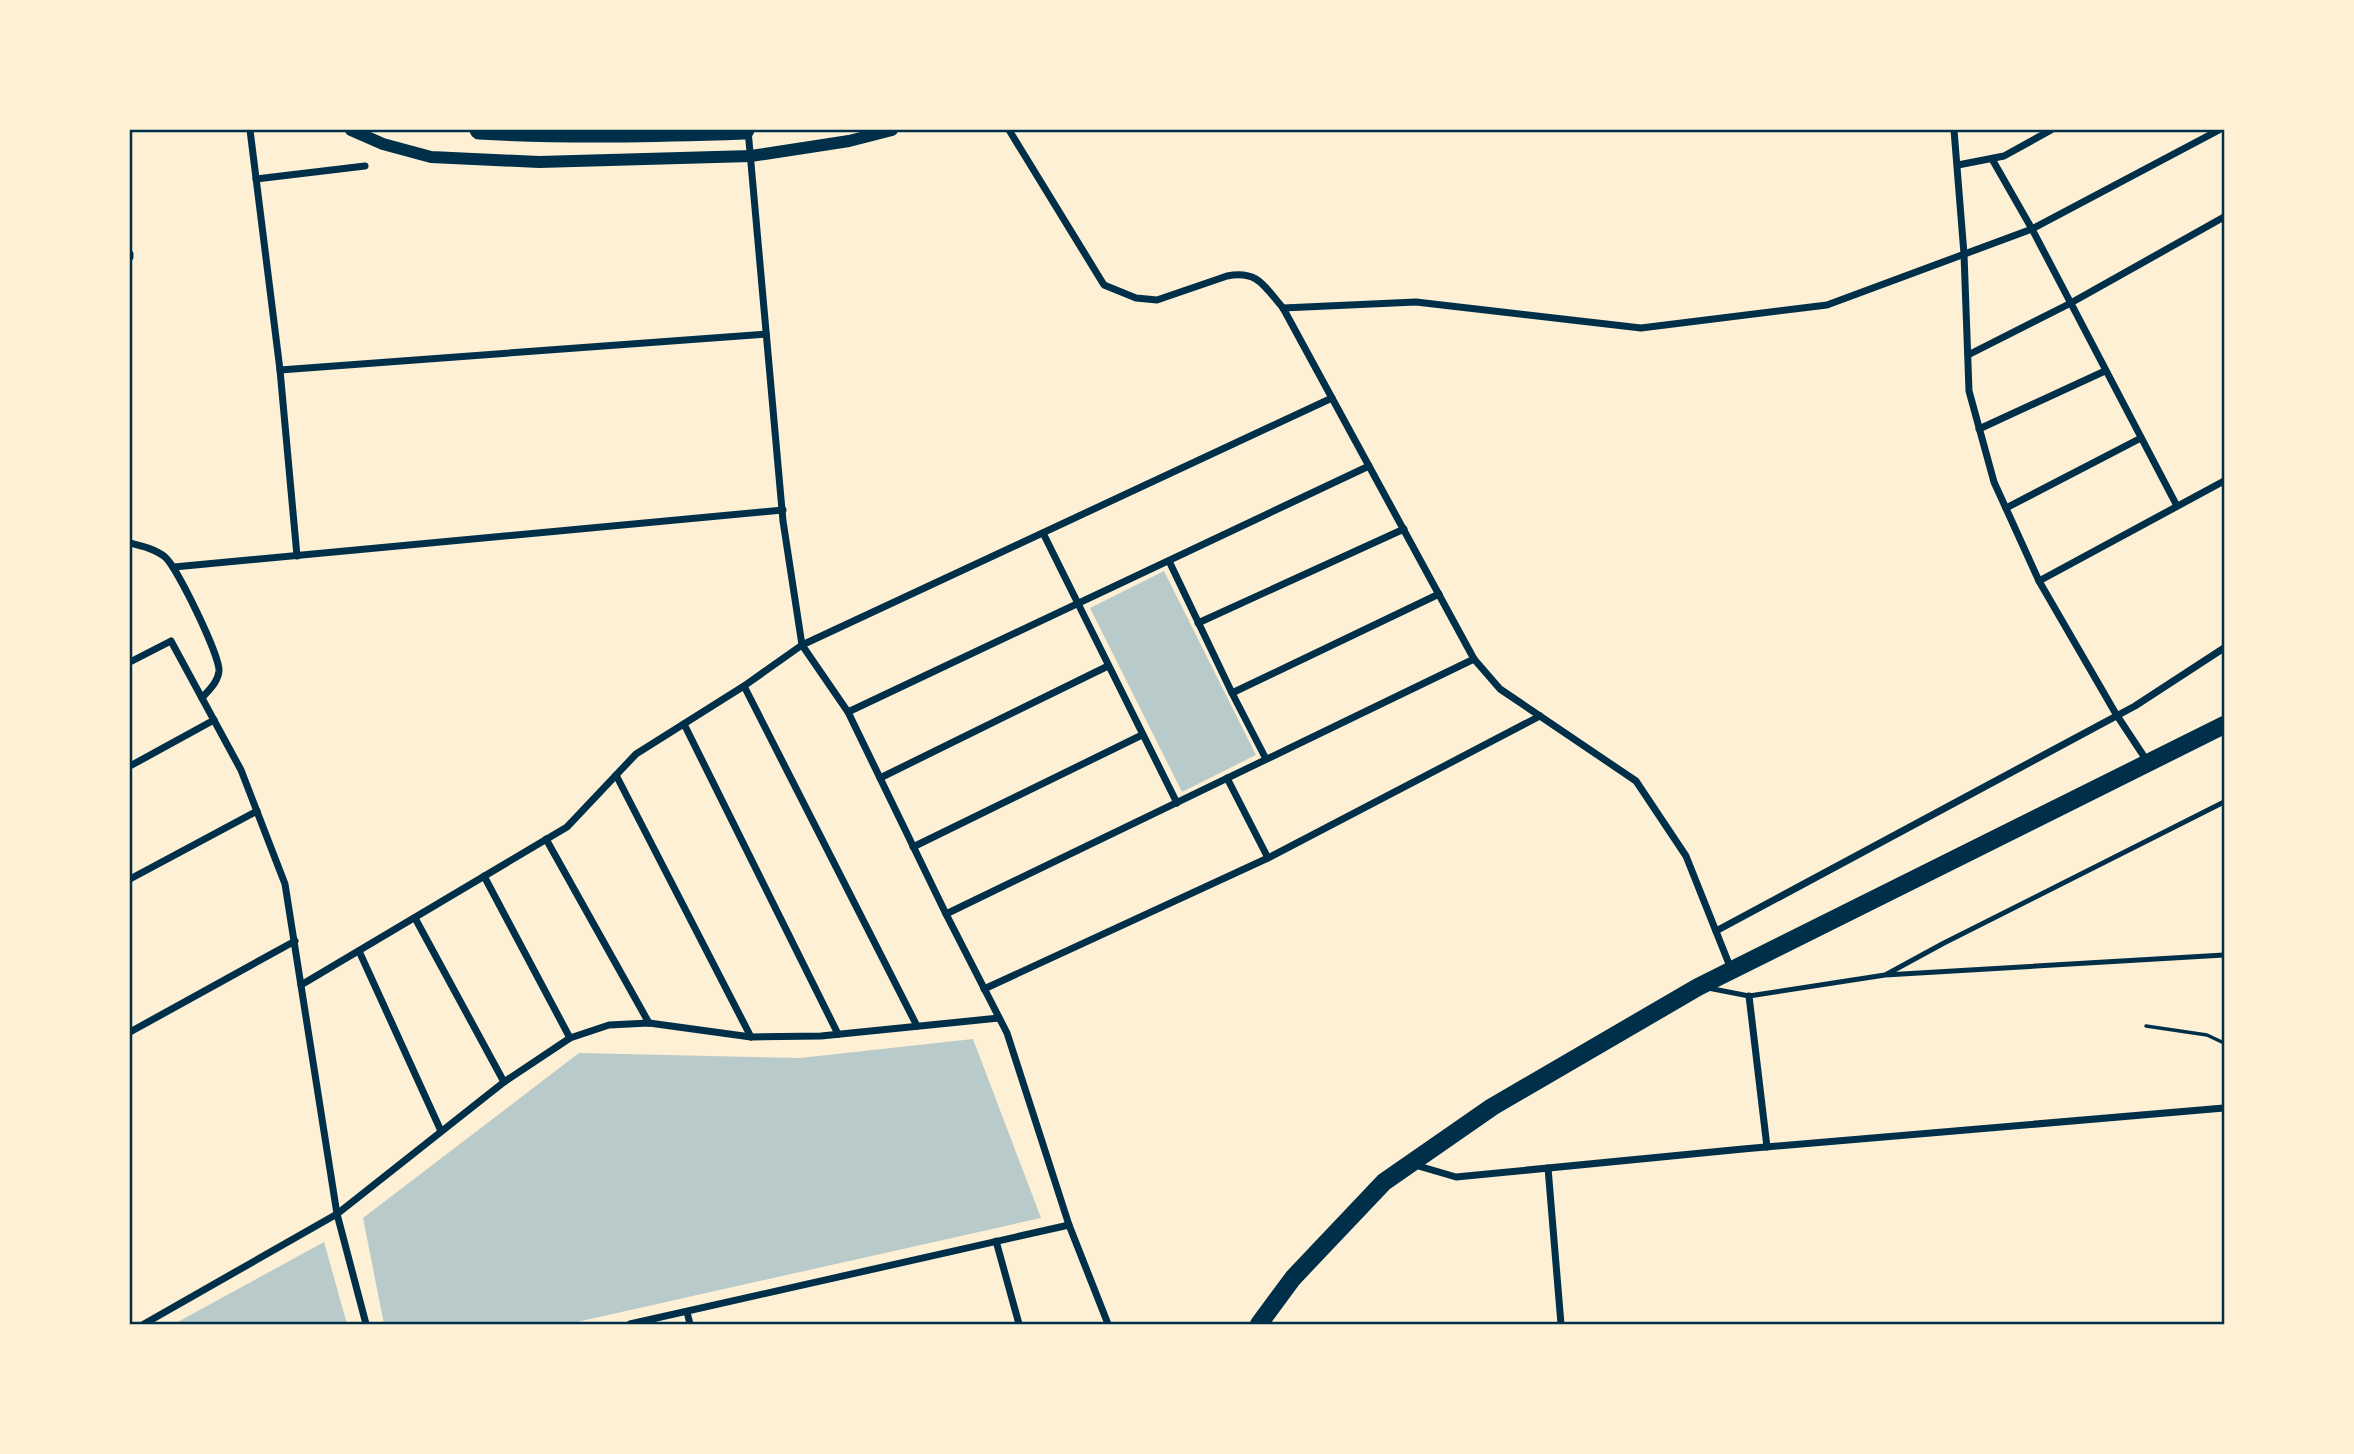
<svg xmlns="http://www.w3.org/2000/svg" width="2354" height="1454" viewBox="0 0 2354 1454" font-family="'DejaVu Sans',sans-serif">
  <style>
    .green { fill: #b9caca }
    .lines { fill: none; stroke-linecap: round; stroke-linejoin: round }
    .path { stroke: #003049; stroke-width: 3.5 }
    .service { stroke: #003049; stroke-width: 5 }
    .minor { stroke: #003049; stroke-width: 7 }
    .tertiary { stroke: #003049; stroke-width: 12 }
    .primary { stroke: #003049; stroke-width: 18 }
    .trunk { stroke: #003049; stroke-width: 19 }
    .neatline { fill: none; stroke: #003049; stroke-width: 2.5 }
  </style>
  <rect width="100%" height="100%" fill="#fdf0d5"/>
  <g class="green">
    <path d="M 1164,571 L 1256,755 L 1182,792 L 1090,608 Z"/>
    <path d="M 973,1039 L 1041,1218 L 568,1324 L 384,1324 L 363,1218 L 579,1053 L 800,1058 Z"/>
    <path d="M 324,1242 L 347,1324 L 174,1324 Z"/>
  </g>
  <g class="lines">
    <path class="path" d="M 2146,1026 L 2207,1035 L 2224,1043"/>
    <g class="service">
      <path d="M 1887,974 L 1944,943 L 2224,802"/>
      <path d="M 1708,988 L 1749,996 L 1885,975 L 2224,955"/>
    </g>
    <g class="minor">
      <path d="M 250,130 L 280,370 L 297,556"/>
      <path d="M 748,130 L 783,521 L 802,645 L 848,712 L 946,914 L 1007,1033 L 1069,1225 L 1108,1324"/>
      <path d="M 1009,130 L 1104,285 L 1136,298 L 1157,300 L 1227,276 C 1258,270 1264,286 1283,308 L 1474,659 L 1500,689 L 1636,781 L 1686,856 L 1731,969"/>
      <path d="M 1954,130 L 1964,254 L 1969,391 L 1994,482 L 2039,581 L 2116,714 L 2147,761"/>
      <path d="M 1992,159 L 2032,229 L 2177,506"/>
      <path d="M 1958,165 L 2004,156 L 2051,130"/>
      <path d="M 256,179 L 365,166"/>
      <path d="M 130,254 L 130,257"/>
      <path d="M 1283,308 L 1416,302 L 1641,328 L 1827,305 L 2032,229 L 2219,130"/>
      <path d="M 1968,355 L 2069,304 L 2224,217"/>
      <path d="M 280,370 L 766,334"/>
      <path d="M 1979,429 L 2105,371"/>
      <path d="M 2006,508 L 2141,438"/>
      <path d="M 1043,533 L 1177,803"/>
      <path d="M 130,543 C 142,546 155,549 165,557 C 177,567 220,656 219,671 C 218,682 209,690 202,698"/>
      <path d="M 1169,561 L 1232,693 L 1266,759"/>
      <path d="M 174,567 L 783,510"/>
      <path d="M 2039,581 L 2224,481"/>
      <path d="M 1198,623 L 1404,529"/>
      <path d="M 130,662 L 171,641 L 241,770 L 285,884 L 337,1214 L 366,1324"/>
      <path d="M 744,686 L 917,1026"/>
      <path d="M 1232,693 L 1439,594"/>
      <path d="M 848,712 L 1369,466"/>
      <path d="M 684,724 L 838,1034"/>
      <path d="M 130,766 L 214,720"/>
      <path d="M 616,775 L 751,1037"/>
      <path d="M 880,778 L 1108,666"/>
      <path d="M 1227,778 L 1268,858"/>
      <path d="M 546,839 L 649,1023"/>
      <path d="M 913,847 L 1142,735"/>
      <path d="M 484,876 L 570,1038"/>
      <path d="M 130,879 L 257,811"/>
      <path d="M 946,914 L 1474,659"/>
      <path d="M 415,918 L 504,1082"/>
      <path d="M 1716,931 L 2135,706 L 2224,648"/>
      <path d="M 359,951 L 441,1131"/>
      <path d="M 301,985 L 567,827 L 636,754 L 744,686 L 802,645 L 1332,398"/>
      <path d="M 984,989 L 1268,858 L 1540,716"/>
      <path d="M 1749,996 L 1767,1147"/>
      <path d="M 130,1032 L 295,941"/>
      <path d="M 1415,1165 L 1456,1177 L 1743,1149 L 2224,1108"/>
      <path d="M 1548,1168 L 1561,1324"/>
      <path d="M 996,1241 L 1019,1324"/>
      <path d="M 687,1312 L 690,1324"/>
      <path d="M 144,1324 L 337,1214 L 504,1082 L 570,1038 L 609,1025 L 649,1023 L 751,1037 L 821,1036 L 999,1018"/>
      <path d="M 630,1324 L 1069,1225"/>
    </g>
    <path class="tertiary" d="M 351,130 L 383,144 L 431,157 L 539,162 L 751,156 L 849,141 L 892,130"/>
    <path class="primary" d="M 1259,1324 L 1293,1278 L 1384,1182 L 1492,1107 L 1698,987 L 2224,725"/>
    <path class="trunk" d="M 479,130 C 568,135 656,133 745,130"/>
  </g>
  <rect width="2354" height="1454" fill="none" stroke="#fdf0d5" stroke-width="262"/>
  <rect x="131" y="131" width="2092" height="1192" class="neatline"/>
</svg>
